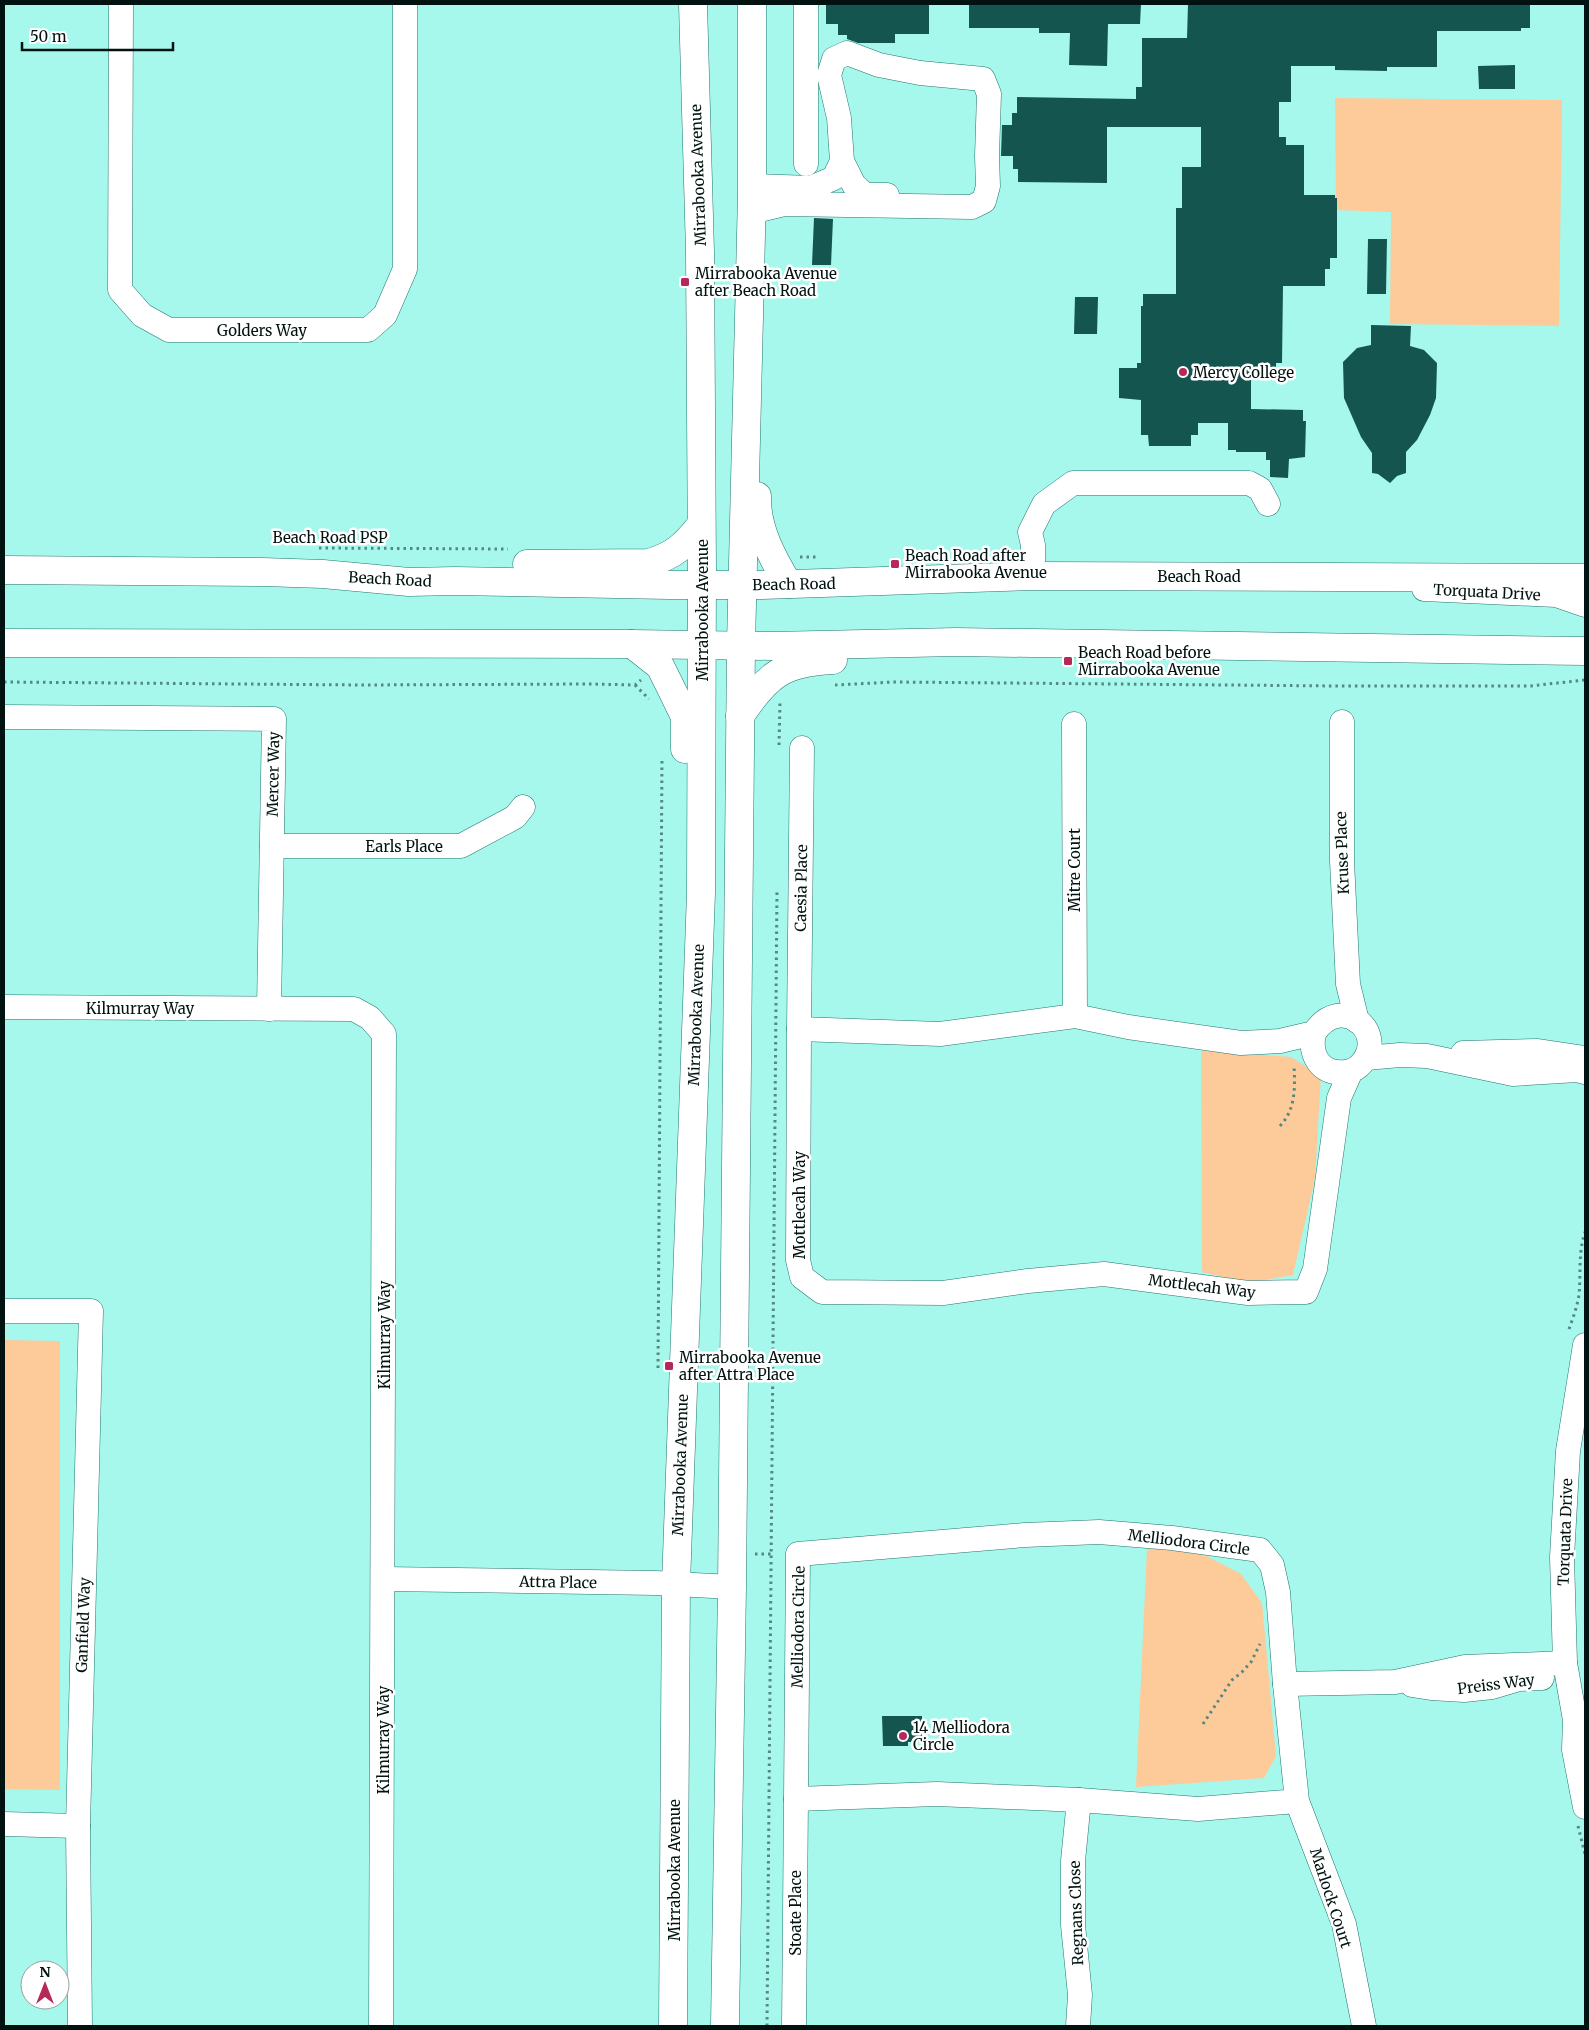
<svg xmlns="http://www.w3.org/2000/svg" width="1589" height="2030" viewBox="0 0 1589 2030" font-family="Merriweather,serif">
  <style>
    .green { fill: #fdca9a }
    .building { fill: #14564f }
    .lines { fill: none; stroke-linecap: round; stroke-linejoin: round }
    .minor-casing { stroke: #21776f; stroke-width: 25 }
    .major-casing { stroke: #21776f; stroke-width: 29 }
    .path { stroke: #558882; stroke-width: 3; stroke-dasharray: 2.5 4; stroke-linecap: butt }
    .minor { stroke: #fff; stroke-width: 24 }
    .major { stroke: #fff; stroke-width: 28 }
    .poi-dot { fill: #b6285a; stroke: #fff; stroke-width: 2 }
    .labels { text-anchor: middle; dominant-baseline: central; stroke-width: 5; stroke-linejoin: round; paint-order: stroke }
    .street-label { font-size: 15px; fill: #001311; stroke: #fff }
    .poi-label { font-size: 15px; fill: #001311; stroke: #fff; text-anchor: start }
  </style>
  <rect width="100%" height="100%" fill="#a6f7ec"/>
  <g class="green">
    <path d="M 1335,98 L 1562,100 L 1559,326 L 1390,324 L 1391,212 L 1336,210 Z"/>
    <path d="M 1201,1050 L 1291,1057 L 1321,1076 L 1315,1178 L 1293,1275 L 1248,1283 L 1202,1272 Z"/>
    <path d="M 4,1340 L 60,1341 L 60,1790 L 4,1789 Z"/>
    <path d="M 1147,1549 L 1193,1549 L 1241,1574 L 1262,1603 L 1276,1756 L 1264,1778 L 1136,1787 Z"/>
  </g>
  <g class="building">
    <path d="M 826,4 L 929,4 L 929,34 L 895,34 L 895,43 L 858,43 L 847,39 L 847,35 L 838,35 L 838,24 L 826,24 Z"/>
    <path d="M 969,4 L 1141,4 L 1140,24 L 1108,24 L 1107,66 L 1069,65 L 1070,33 L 1039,33 L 1039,28 L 969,28 Z"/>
    <path d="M 1188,4 L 1530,4 L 1530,28 L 1521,28 L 1521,31 L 1437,31 L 1437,67 L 1387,67 L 1387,71 L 1335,70 L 1335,66 L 1291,66 L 1291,102 L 1279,102 L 1279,137 L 1286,137 L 1286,145 L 1304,145 L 1304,195 L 1335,195 L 1335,198 L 1337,198 L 1337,258 L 1330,258 L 1330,269 L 1325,269 L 1325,286 L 1283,286 L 1282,363 L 1276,363 L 1276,367 L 1251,367 L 1251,409 L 1303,410 L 1303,421 L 1306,421 L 1305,457 L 1289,459 L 1288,478 L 1270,477 L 1270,460 L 1266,460 L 1266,452 L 1236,452 L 1236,450 L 1228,450 L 1228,423 L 1198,423 L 1198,435 L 1191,435 L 1191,446 L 1149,446 L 1148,435 L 1141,435 L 1141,400 L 1119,398 L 1119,368 L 1137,368 L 1137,363 L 1141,363 L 1141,306 L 1143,306 L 1143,294 L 1176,294 L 1176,208 L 1182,208 L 1182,167 L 1201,167 L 1201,127 L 1107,127 L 1107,183 L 1018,182 L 1018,169 L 1013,169 L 1013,156 L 1001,156 L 1002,125 L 1012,125 L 1012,113 L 1017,113 L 1017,97 L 1136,99 L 1136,87 L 1142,87 L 1142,38 L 1187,38 Z"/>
    <path d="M 1515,65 L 1515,89 L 1479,89 L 1478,66 Z"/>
    <path d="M 814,218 L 833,219 L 831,265 L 812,265 Z"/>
    <path d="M 1368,239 L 1387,239 L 1386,294 L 1367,294 Z"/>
    <path d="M 1075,297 L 1098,297 L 1097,334 L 1074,334 Z"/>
    <path d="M 1371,325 L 1411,326 L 1410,346 L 1424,350 L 1437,363 L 1436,398 L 1430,415 L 1417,440 L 1406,452 L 1406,473 L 1397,476 L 1390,483 L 1378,474 L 1372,473 L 1372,453 L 1361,437 L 1344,398 L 1343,362 L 1357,348 L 1371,345 Z"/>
    <path d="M 882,1716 L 922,1716 L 922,1742 L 908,1742 L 908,1746 L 883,1746 Z"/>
  </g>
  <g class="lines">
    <g class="minor-casing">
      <g id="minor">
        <path d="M 121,4 L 120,290 L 142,315 L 169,330 L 368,330 L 385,315 L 405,269 L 405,4"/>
        <path d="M 842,161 L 854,185 L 865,195 L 887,195"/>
        <path d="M 806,164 L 806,4"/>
        <path d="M 751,212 L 784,204 L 972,207 L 984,201 L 988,186 L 987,156 L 989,94 L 983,79 L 920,73 L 879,65 L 847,53 L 834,59 L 829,75 L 839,118 L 842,161 L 834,178 L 811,188 L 752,186"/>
        <path d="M 1033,576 L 1033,545 L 1030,532 L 1044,504 L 1073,483 L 1249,483 L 1260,489 L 1268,504"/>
        <path d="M 1424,589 L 1556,595 L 1585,605"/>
        <path d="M 4,717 L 274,719 L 269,1009"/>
        <path d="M 1342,722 L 1342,861 L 1348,984 L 1357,1021"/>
        <path d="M 1074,724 L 1075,1016"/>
        <path d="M 272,846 L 461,846 L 515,817 L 523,807"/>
        <path d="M 4,1007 L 354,1009 L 370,1018 L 384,1034 L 381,2026"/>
        <path d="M 799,1029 L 802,748"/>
        <path d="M 1314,1033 C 1309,1055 1320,1075 1346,1072 C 1352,1071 1358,1068 1362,1063 C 1388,1032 1341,992 1314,1033 L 1280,1041 L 1241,1043 L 1128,1027 L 1075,1016 L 940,1034 L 799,1029 L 798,1260 L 802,1277 L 822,1292 L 943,1293 L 1028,1281 L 1104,1274 L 1248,1293 L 1306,1292 L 1315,1269 L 1339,1098 L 1351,1071"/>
        <path d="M 1463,1053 L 1538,1051 L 1585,1058"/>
        <path d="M 1366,1058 L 1400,1055 L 1427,1056 L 1513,1074 L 1577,1070 L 1585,1072"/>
        <path d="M 4,1311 L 91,1311 L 78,1826 L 80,2026"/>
        <path d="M 1585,1345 L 1568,1451 L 1562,1557 L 1565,1663 L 1575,1720 L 1574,1750 L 1585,1807"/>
        <path d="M 384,1579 L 656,1583 L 732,1587"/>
        <path d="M 1285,1684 L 1395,1682 L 1465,1667 L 1565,1663"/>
        <path d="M 1412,1685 L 1431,1688 L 1464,1690 L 1492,1687 L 1519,1679 L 1542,1678"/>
        <path d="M 1297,1801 L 1198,1809 L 1079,1800 L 937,1794 L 796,1799 L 798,1554 L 1025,1535 L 1099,1532 L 1172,1538 L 1260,1550 L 1272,1565 L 1278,1592 L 1285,1684 L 1297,1801 L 1344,1924 L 1364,2026"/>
        <path d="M 4,1824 L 78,1826"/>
        <path d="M 794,2026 L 796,1799"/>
        <path d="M 1078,2026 L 1080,1995 L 1073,1925 L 1073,1861 L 1079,1800"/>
      </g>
    </g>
    <g class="major-casing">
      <g id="major">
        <path d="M 757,496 C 756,528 772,557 788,584"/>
        <path d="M 527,564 L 649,563 C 675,555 684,546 701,525"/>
        <path d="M 4,570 L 263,572 L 323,574 L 409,582 L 455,581 L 669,585 L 762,585 L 1033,576 L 1585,578"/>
        <path d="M 4,643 L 632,644 L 772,646 L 956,642 L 1585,651"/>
        <path d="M 632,644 L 660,666 L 670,686 L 685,717 L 685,749"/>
        <path d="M 740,716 C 767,675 783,662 833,660"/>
        <path d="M 673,2026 L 676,1584 L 701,893 L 702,570 L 700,252 L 693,4"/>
        <path d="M 725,2026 L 732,1587 L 741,645 L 752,194 L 752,4"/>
      </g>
    </g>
    <g class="path">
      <path d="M 319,548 L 508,549"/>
      <path d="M 800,557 L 819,557"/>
      <path d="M 4,682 L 360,685 L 591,684 L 635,685 L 641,680"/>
      <path d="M 635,685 L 649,699"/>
      <path d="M 835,685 L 894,682 L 1338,686 L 1530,686 L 1585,680"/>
      <path d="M 779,745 L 780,702"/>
      <path d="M 1280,1126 C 1296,1109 1295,1087 1294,1065"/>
      <path d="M 1569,1329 C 1573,1318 1577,1307 1579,1295 C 1581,1274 1578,1253 1585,1232"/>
      <path d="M 658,1368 L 662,757"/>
      <path d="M 755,1554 L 771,1554"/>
      <path d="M 1203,1724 L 1232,1680 L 1242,1672 L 1251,1662 L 1260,1644"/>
      <path d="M 1578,1826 L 1585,1854"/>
      <path d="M 767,2026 L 777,889"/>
    </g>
    <use href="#minor" class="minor"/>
    <use href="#major" class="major"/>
  </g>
  <g class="poi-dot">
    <rect x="680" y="277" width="10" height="10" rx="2.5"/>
    <circle cx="1183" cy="372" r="5"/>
    <rect x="890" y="559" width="10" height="10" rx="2.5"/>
    <rect x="1063" y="656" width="10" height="10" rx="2.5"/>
    <rect x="664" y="1361" width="10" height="10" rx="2.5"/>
    <circle cx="903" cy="1736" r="5"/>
  </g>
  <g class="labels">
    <g class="street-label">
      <text transform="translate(698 175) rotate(-92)">Mirrabooka Avenue</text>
      <text x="262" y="330">Golders Way</text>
      <text x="330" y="537">Beach Road PSP</text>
      <text x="1199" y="576">Beach Road</text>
      <text transform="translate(390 579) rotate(3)">Beach Road</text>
      <text transform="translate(794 584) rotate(-1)">Beach Road</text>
      <text transform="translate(1487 592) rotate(3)">Torquata Drive</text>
      <text transform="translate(702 610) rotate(-90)">Mirrabooka Avenue</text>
      <text transform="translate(273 774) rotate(-89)">Mercer Way</text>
      <text x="404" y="846">Earls Place</text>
      <text transform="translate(1342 853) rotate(-92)">Kruse Place</text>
      <text transform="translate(1074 870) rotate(-90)">Mitre Court</text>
      <text transform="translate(801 888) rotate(-89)">Caesia Place</text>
      <text x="140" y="1008">Kilmurray Way</text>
      <text transform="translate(696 1015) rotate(-88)">Mirrabooka Avenue</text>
      <text transform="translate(799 1205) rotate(-90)">Mottlecah Way</text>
      <text transform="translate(1202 1286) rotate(7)">Mottlecah Way</text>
      <text transform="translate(384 1335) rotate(-90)">Kilmurray Way</text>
      <text transform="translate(680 1465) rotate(-88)">Mirrabooka Avenue</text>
      <text transform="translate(1565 1532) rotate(-88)">Torquata Drive</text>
      <text transform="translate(1189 1542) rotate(7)">Melliodora Circle</text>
      <text transform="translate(558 1582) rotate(1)">Attra Place</text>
      <text transform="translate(83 1625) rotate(-88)">Ganfield Way</text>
      <text transform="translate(798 1627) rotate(-89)">Melliodora Circle</text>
      <text transform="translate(1496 1684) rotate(-7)">Preiss Way</text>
      <text transform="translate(383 1740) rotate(-90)">Kilmurray Way</text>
      <text transform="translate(674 1870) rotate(-90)">Mirrabooka Avenue</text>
      <text transform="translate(1331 1898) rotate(72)">Marlock Court</text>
      <text transform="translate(795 1913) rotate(-90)">Stoate Place</text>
      <text transform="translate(1076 1913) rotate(-92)">Regnans Close</text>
    </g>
    <g class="poi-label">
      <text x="695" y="273">Mirrabooka Avenue<tspan x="695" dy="17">after Beach Road</tspan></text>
      <text x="1193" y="372">Mercy College</text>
      <text x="905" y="555">Beach Road after<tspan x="905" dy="17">Mirrabooka Avenue</tspan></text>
      <text x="1078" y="652">Beach Road before<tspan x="1078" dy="17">Mirrabooka Avenue</tspan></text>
      <text x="679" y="1357">Mirrabooka Avenue<tspan x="679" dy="17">after Attra Place</tspan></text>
      <text x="913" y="1727">14 Melliodora<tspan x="913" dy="17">Circle</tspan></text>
    </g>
  </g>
  <rect width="1589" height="2030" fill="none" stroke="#001311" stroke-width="10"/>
  <g transform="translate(45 1985)"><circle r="24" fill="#ffffff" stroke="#99a1a0"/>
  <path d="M0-4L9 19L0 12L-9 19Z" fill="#b6285a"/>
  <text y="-8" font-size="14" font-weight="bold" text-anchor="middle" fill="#001311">N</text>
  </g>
  <path d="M22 42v8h151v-8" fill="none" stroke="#001311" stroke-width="2.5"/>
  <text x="30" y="42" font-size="15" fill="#001311" stroke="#ffffff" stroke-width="4" paint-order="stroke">50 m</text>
</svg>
